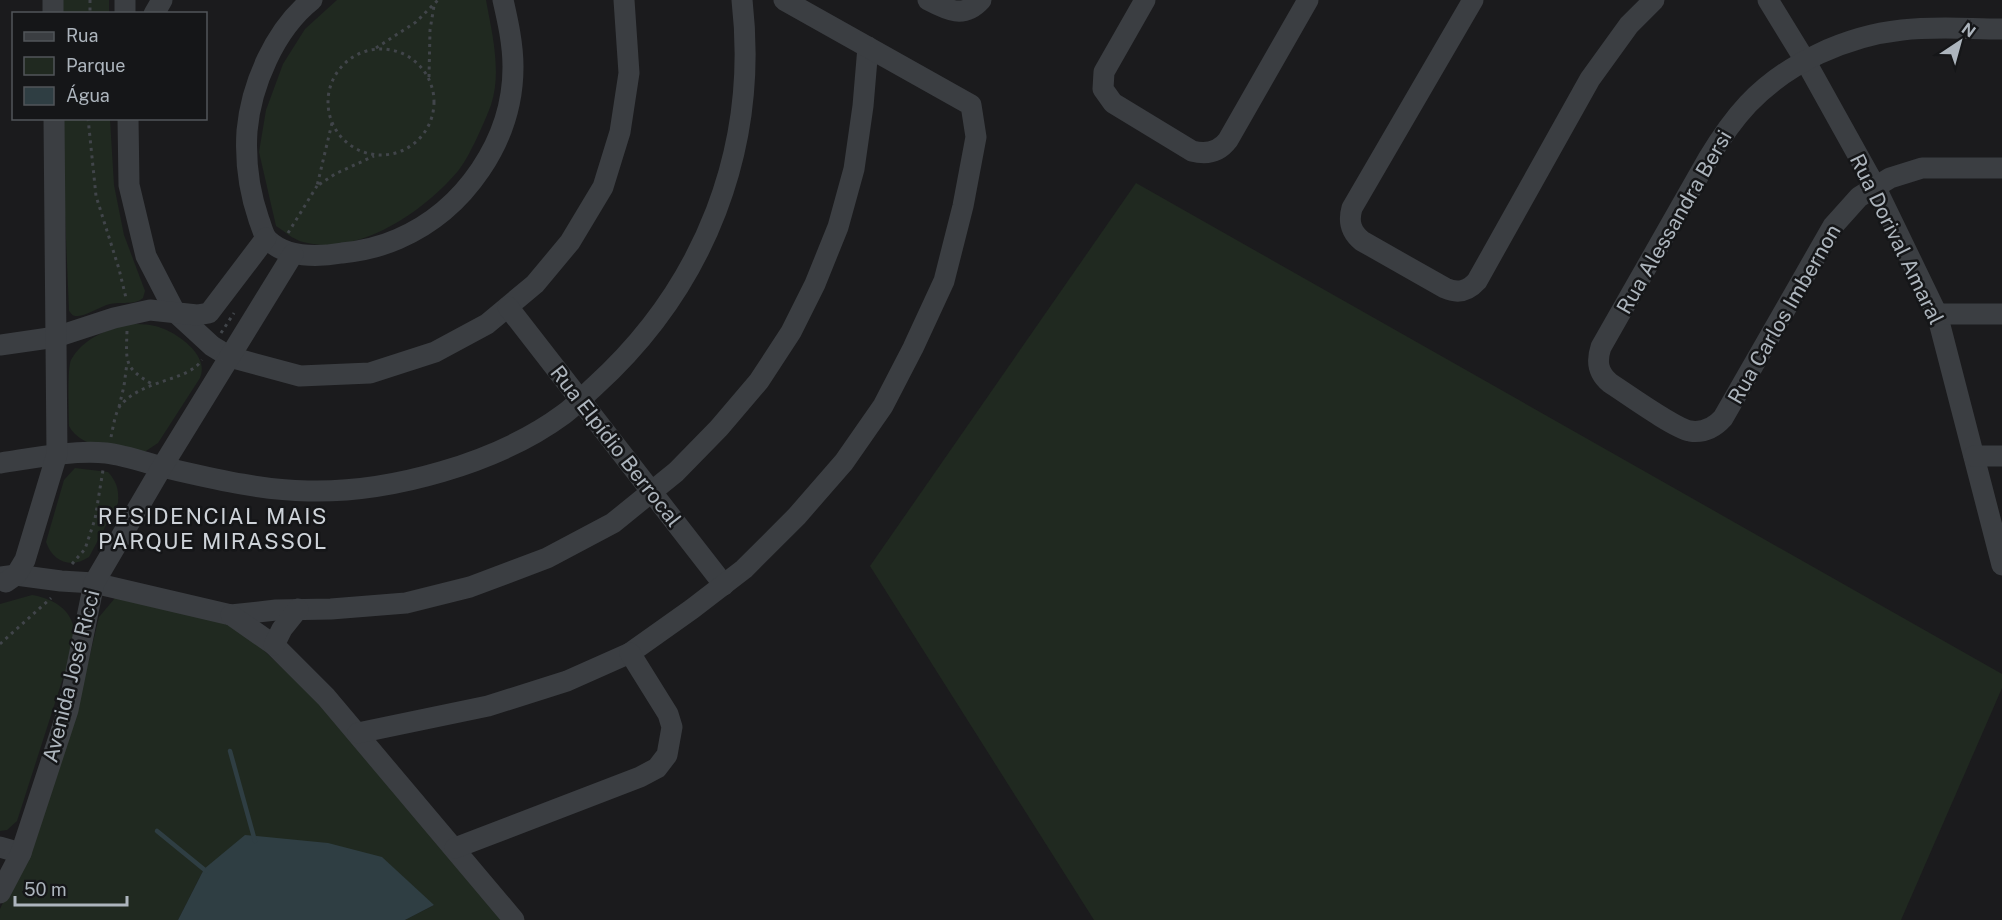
<svg xmlns="http://www.w3.org/2000/svg" width="2002" height="920" viewBox="0 0 2002 920" font-family="'Public Sans',sans-serif">
  <style>
    .green { fill: #202920 }
    .water { fill: #2f3e43 }
    .lines { fill: none; stroke-linecap: round; stroke-linejoin: round }
    .stream { stroke: #2f3e43; stroke-width: 4.5 }
    .path { stroke: #41454a; stroke-width: 3; stroke-dasharray: 3 4.5; stroke-linecap: butt }
    .minor { stroke: #3b3e42; stroke-width: 21 }
    .labels { text-anchor: middle; dominant-baseline: central; stroke-width: 5; stroke-linejoin: round; paint-order: stroke }
    .street-label { font-size: 21px; fill: #adb5bd; stroke: #151618 }
    .neighbourhood-label { font-size: 22px; letter-spacing: 1.5px; fill: #ced3d9; stroke: #151618 }
  </style>
  <rect width="100%" height="100%" fill="#1b1b1d"/>
  <g class="green">
    <path d="M 58,0 L 109,0 L 109,13 L 59,13 Z"/>
    <path d="M 337,0 L 486,0 C 492,33 502,72 491,105 C 485,121 469,158 458,171 C 424,211 359,257 303,242 C 294,240 284,231 276,226 L 259,152 L 266,110 L 283,64 L 305,29 Z"/>
    <path d="M 61,119 L 110,119 L 114,185 L 124,235 L 145,291 L 143,298 C 134,306 121,301 110,304 C 101,306 84,317 77,316 C 72,316 72,314 69,311 Z"/>
    <path d="M 1136,183 L 2002,674 L 2002,688 L 1901,920 L 1094,920 L 870,566 Z"/>
    <path d="M 130,324 C 138,324 147,324 155,326 C 174,330 211,355 200,378 L 158,443 L 146,451 L 139,452 C 116,448 81,449 69,426 C 69,414 67,368 71,360 C 83,338 108,329 130,324 Z"/>
    <path d="M 75,468 L 108,472 C 117,482 119,490 118,503 L 89,557 C 71,569 53,562 46,542 L 64,480 Z"/>
    <path d="M 32,595 C 49,598 68,606 73,625 C 75,633 72,645 71,653 L 17,821 L 7,830 L 0,831 L 0,604 Z"/>
    <path d="M 115,598 L 212,619 L 238,629 L 258,645 L 320,703 L 503,920 L 405,920 L 434,905 L 204,869 L 178,920 L 0,920 L 0,909 L 25,855 L 76,713 L 99,617 Z"/>
  </g>
  <path class="water" d="M 245,835 L 328,843 L 382,857 L 434,905 L 405,920 L 178,920 L 204,869 Z"/>
  <g class="lines">
    <g class="stream">
      <path d="M 230,751 L 255,841"/>
      <path d="M 157,831 L 206,871"/>
    </g>
    <g class="path">
      <path d="M 90,0 L 90,14"/>
      <path d="M 376,48 L 416,22 L 438,0"/>
      <circle cx="381" cy="102" r="53"/>
      <path d="M 429,77 L 430,30 L 434,6"/>
      <path d="M 88,118 L 96,196 L 119,269 L 126,298"/>
      <path d="M 332,123 L 317,186 L 335,174 L 374,156"/>
      <path d="M 288,233 L 317,186"/>
      <path d="M 127,331 C 126,362 124,368 152,384"/>
      <path d="M 221,333 L 234,313"/>
      <path d="M 119,407 L 124,386 L 127,363"/>
      <path d="M 111,437 C 113,428 115,413 120,406 C 142,379 187,382 202,360"/>
      <path d="M 72,564 L 85,549 L 95,519 L 103,470"/>
      <path d="M 0,644 L 51,598"/>
    </g>
    <g class="minor">
      <path d="M 53,0 L 53,14"/>
      <path d="M 125,0 L 125,14"/>
      <path d="M 312,0 C 275,29 251,85 247,131 C 245,162 249,191 259,220 C 262,227 263,235 268,240 C 287,258 318,257 342,253 C 361,251 380,247 398,239 C 465,210 513,140 513,67 C 513,44 508,22 503,0"/>
      <path d="M 928,0 C 947,10 964,19 981,0"/>
      <path d="M 1145,0 L 1104,72 L 1103,89 L 1113,103 L 1192,151 C 1207,155 1219,152 1228,140 L 1308,0"/>
      <path d="M 1473,0 L 1352,208 C 1348,222 1351,232 1362,241 L 1445,288 C 1458,294 1468,291 1477,281 L 1590,79 L 1629,25 L 1654,0"/>
      <path d="M 1768,0 L 1806,62 L 1875,186 L 1937,314 L 2002,565"/>
      <path d="M 154,14 L 162,0"/>
      <path d="M 2002,29 C 1969,29 1935,26 1902,30 C 1846,36 1787,63 1748,104 C 1732,121 1720,139 1708,159 L 1601,347 C 1596,362 1598,373 1610,383 C 1627,394 1674,428 1690,431 C 1704,433 1715,427 1723,418 L 1833,226 L 1859,197 L 1890,178 L 1922,168 L 2002,168"/>
      <path d="M 128,118 L 129,185 L 146,256 L 175,312 L 212,346 L 230,357 L 300,376 L 370,373 L 435,352 L 487,324 L 535,284 L 570,242 L 603,187 L 620,132 L 629,73 L 624,0"/>
      <path d="M 508,307 L 724,585"/>
      <path d="M 1937,314 L 2002,314"/>
      <path d="M 0,345 L 56,337 L 114,318 L 150,310 L 197,315 L 209,313 L 266,238"/>
      <path d="M 1974,456 L 2002,456"/>
      <path d="M 0,463 C 34,458 71,450 106,453 C 124,455 144,462 162,467 C 211,478 258,490 308,491 C 390,493 498,463 564,414 C 575,406 585,395 595,386 C 705,286 759,148 742,0"/>
      <path d="M 0,577 L 16,575 L 61,581 L 94,583 L 231,615 L 276,610 L 331,609 L 406,603 L 470,587 L 547,558 L 613,523 L 676,472 L 719,428 L 759,381 L 791,332 L 815,284 L 838,227 L 854,169 L 863,106 L 868,47"/>
      <path d="M 6,582 L 16,575 L 25,560 L 57,454 L 54,118"/>
      <path d="M 231,615 L 274,645 L 326,697 L 514,920"/>
      <path d="M 274,645 L 282,629 L 298,609"/>
      <path d="M 358,733 L 488,706 L 567,681 L 630,653 L 692,609 L 744,569 L 797,516 L 844,462 L 883,406 L 913,348 L 944,281 L 963,206 L 976,137 L 971,105 L 784,0"/>
      <path d="M 0,847 L 21,853"/>
      <path d="M 455,848 L 640,777 L 657,768 L 667,755 L 672,727 L 668,714 L 630,653"/>
      <path d="M 0,893 L 21,853 L 68,710 L 94,583 L 162,467 L 293,254"/>
    </g>
  </g>
  <g class="labels">
    <g class="street-label">
      <text transform="translate(1674 222) rotate(-60)">Rua Alessandra Bersi</text>
      <text transform="translate(1897 239) rotate(64)">Rua Dorival Amaral</text>
      <text transform="translate(1784 314) rotate(-60)">Rua Carlos Imbernon</text>
      <text transform="translate(616 446) rotate(52)">Rua Elpídio Berrocal</text>
      <text transform="translate(71 676) rotate(-76)">Avenida José Ricci</text>
    </g>
    <g class="neighbourhood-label">
      <text x="213" y="516">RESIDENCIAL MAIS<tspan x="213" dy="25">PARQUE MIRASSOL</tspan></text>
    </g>
  </g>
  <rect x="12" y="12" width="195" height="108" fill="#151618" stroke="#52565a" stroke-width="1.5"/>
  <rect x="24" y="32" width="30" height="9" fill="#3b3e42" stroke="#52565a" stroke-width="1.5"/>
  <text x="66" y="42" font-size="18" fill="#adb5bd">Rua</text>
  <rect x="24" y="57" width="30" height="18" fill="#202920" stroke="#52565a" stroke-width="1.5"/>
  <text x="66" y="72" font-size="18" fill="#adb5bd">Parque</text>
  <rect x="24" y="87" width="30" height="18" fill="#2f3e43" stroke="#52565a" stroke-width="1.5"/>
  <text x="66" y="102" font-size="18" fill="#adb5bd">Água</text>
  <g transform="translate(1960 42) rotate(36)" stroke="#151618" stroke-width="4.5" paint-order="stroke">
  <path d="M0-4.5L10 22L0 15L-10 22Z" fill="#adb5bd"/>
  <text y="-9" font-size="16" font-weight="bold" text-anchor="middle" fill="#adb5bd">N</text>
  </g>
  <path d="M15 896v9h112v-9" fill="none" stroke="#adb5bd" stroke-width="3"/>
  <text x="24" y="896" font-size="18" fill="#adb5bd" stroke="#151618" stroke-width="4.5" paint-order="stroke">50 m</text>
</svg>
